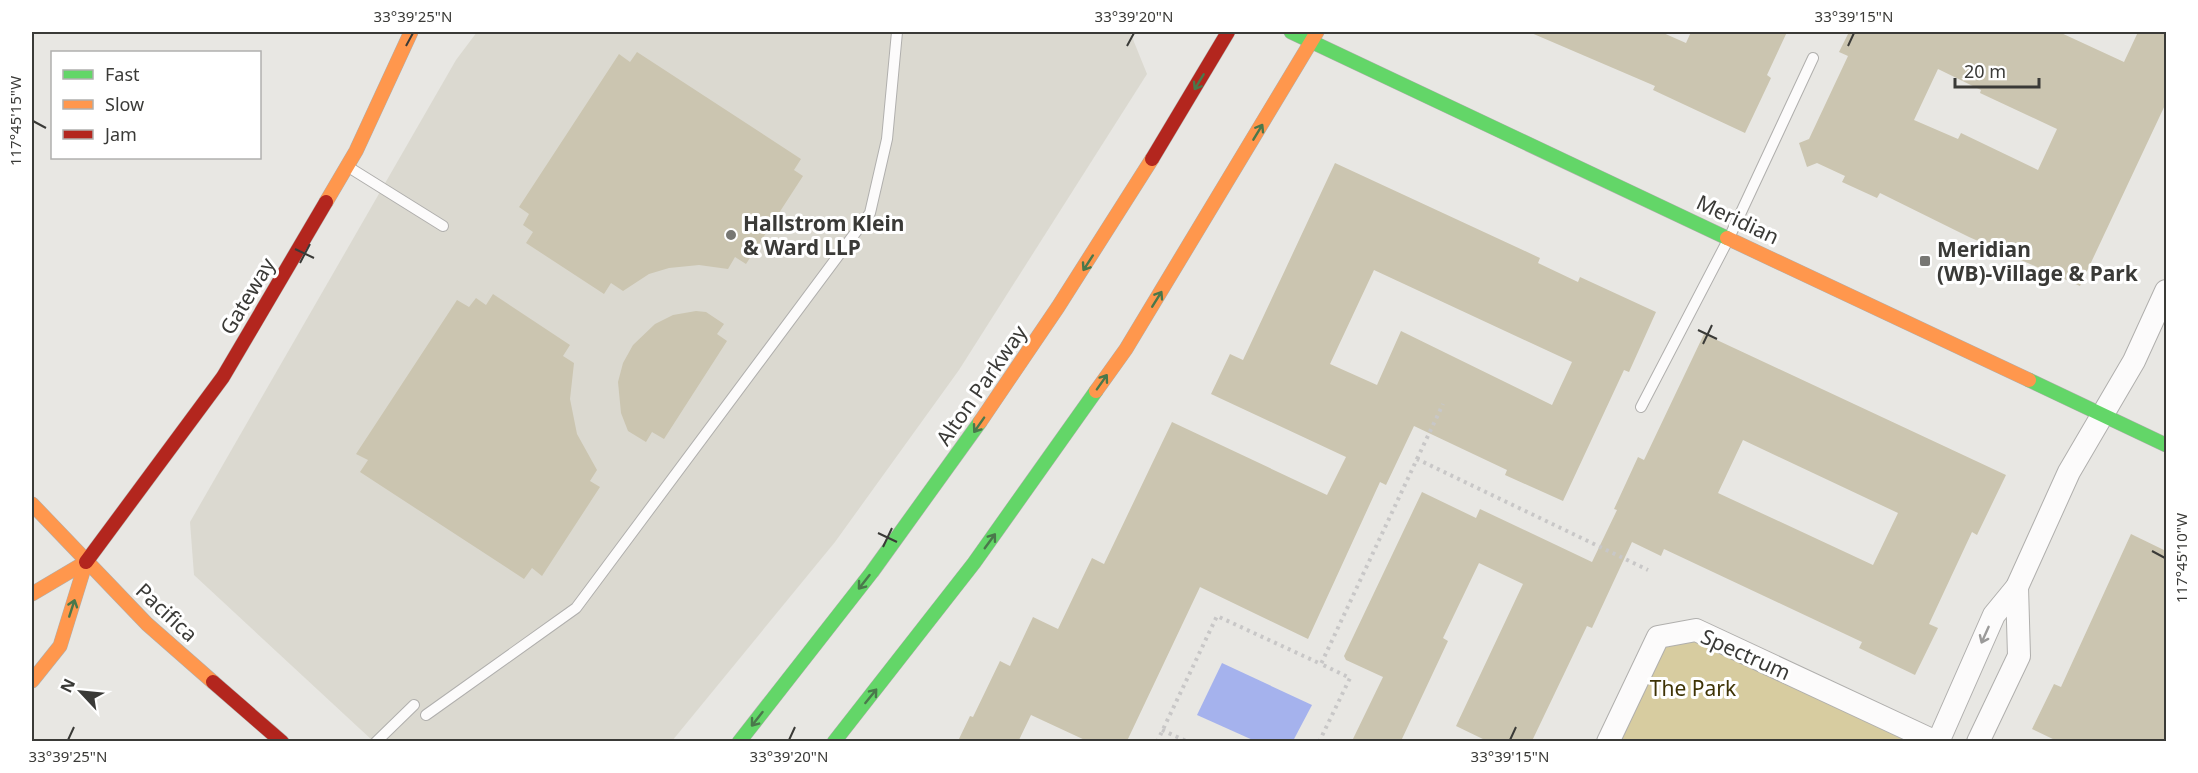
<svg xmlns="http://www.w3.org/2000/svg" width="2198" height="773" viewBox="0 0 2198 773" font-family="'Noto Sans',sans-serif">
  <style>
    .built { fill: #dbd9d0 }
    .green { fill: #d7cca0 }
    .water { fill: #a5b2ed }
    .building { fill: #cbc5b0; fill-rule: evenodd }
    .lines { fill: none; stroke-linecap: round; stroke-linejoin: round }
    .lane-casing { stroke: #b0afad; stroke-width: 12 }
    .street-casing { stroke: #b0afad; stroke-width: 24 }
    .fast-casing { stroke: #b0afad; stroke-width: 15 }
    .slow-casing { stroke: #b0afad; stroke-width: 15 }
    .jam-casing { stroke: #b0afad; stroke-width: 15 }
    .path { stroke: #c8c7c7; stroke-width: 4; stroke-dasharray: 3 4.5; stroke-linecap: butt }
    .lane { stroke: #fcfbfb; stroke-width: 10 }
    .street { stroke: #fcfbfb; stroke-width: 22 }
    .fast { stroke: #63d668; stroke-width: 14 }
    .slow { stroke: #ff974d; stroke-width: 14 }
    .jam { stroke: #b3261e; stroke-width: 14 }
    .oneway { stroke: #4a784b }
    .oneway2 { stroke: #9b9a99 }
    .ticks { fill: none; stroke: #3a3a37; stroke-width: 2 }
    .poi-dot { fill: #777773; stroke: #fff; stroke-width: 2 }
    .labels { text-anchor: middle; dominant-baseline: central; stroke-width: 6; stroke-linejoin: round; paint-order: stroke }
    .street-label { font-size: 21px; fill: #3a3a37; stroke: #fff }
    .poi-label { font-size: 21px; font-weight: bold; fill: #3a3a37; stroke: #fff; text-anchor: start }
    .park-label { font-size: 21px; fill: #3e3305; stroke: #fff }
    .neatline { fill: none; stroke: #3a3a37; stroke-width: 2 }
    .ticks-label { font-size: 15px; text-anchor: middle; fill: #3a3a37 }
  </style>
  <rect width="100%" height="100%" fill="#e8e7e3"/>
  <path class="built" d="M 477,32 L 1130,32 L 1147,74 L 959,370 L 835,542 L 672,741 L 373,741 L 194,575 L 190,522 L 456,60 Z"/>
  <path class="green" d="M 1696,630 L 1936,742 L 1608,742 L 1658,637 Z"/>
  <path class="water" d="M 1222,663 L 1312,705 L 1293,741 L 1255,741 L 1197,715 Z"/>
  <g class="building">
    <path d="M 1529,32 L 1661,32 L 1686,43 L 1691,32 L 1787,32 L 1767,75 L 1771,78 L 1745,133 L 1653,90 L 1655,86 Z"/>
    <path d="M 1849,32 L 2059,32 L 2124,62 L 2138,32 L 2166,32 L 2166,103 L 2080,286 L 1969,237 L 1880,193 L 1877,198 L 1842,182 L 1845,176 L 1817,163 L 1807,167 L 1799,143 L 1809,139 L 1848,56 L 1839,52 ZM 1938,69 L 1981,90 L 1980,93 L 2057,129 L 2038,170 L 1961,133 L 1958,139 L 1914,120 Z"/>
    <path d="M 637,52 L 801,159 L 794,170 L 803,176 L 746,264 L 735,257 L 728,269 L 699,265 L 669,268 L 649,274 L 623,291 L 611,283 L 604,294 L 526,243 L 533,232 L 523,225 L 529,214 L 519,207 L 619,54 L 630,62 Z"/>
    <path d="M 1335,163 L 1540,258 L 1538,263 L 1578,282 L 1580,277 L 1656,312 L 1629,372 L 1624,370 L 1563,501 L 1505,475 L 1507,470 L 1414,426 L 1386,485 L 1380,482 L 1308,639 L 1200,587 L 1127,741 L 1087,741 L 1031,715 L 1019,740 L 1023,741 L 958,741 L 970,716 L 973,717 L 1000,661 L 1010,666 L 1033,617 L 1058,629 L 1092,558 L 1104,564 L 1172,422 L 1327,495 L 1346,457 L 1211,394 L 1230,354 L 1243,360 ZM 1374,270 L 1572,362 L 1552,405 L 1401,331 L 1377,385 L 1330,364 Z"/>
    <path d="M 493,294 L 570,345 L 563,356 L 574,363 L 570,399 L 577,434 L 597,470 L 590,481 L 600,487 L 542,576 L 532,568 L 524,579 L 360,472 L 368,460 L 356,454 L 457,300 L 469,307 L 476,298 L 486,305 Z"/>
    <path d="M 696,311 L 706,312 L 724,324 L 717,334 L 727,341 L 664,439 L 652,432 L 646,442 L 628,431 L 621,413 L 618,382 L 623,363 L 633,345 L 655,324 L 673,315 Z"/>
    <path d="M 1704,334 L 2006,475 L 1977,535 L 1972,532 L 1929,624 L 1938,628 L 1915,675 L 1859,648 L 1862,642 L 1664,549 L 1661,556 L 1632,542 L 1592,628 L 1587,626 L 1532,741 L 1487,741 L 1456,726 L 1523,584 L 1479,563 L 1443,638 L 1448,641 L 1401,741 L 1352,741 L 1383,677 L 1346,660 L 1344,656 L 1422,492 L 1476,518 L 1480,509 L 1592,562 L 1617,510 L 1614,509 L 1638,457 L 1644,460 ZM 1743,440 L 1898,513 L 1873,565 L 1718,493 Z"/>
    <path d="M 2131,534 L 2166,551 L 2166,741 L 2057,741 L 2032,729 L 2054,684 L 2061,687 Z"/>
  </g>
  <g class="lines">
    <g class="lane-casing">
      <g id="lane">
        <path d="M 350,168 L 443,226"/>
        <path d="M 1641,407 L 1729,238 L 1813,58"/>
        <path d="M 426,715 L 576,608 L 870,213 L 887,139 L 897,32"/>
        <path d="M 376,742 L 414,705"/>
      </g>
    </g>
    <g class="street-casing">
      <g id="street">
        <path d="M 1608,742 L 1658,637 L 1696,630 L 1936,742"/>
        <path d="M 1938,742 L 1994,615 L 2017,587 L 2069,472 L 2134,361 L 2166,291"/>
        <path d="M 1978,742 L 2019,656 L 2017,587"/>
      </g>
    </g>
    <g class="fast-casing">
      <g id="fast">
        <path d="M 1291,32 L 1727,238"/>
        <path d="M 2029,380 L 2166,445"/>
        <path d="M 739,742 L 872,572 L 980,422"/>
        <path d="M 834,742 L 974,563 L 1096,391"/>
      </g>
    </g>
    <g class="slow-casing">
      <g id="slow">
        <path d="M 326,202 L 356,151 L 411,32"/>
        <path d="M 1727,238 L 2029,380"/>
        <path d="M 1096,391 L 1126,349 L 1317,32"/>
        <path d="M 980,422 L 1058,307 L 1152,159"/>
        <path d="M 32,504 L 147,624 L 213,682"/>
        <path d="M 32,594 L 86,562"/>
        <path d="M 32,681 L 60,646 L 86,562"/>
      </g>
    </g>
    <g class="jam-casing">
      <g id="jam">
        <path d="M 1152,159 L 1228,32"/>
        <path d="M 86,562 L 223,377 L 326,202"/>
        <path d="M 213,682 L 282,742"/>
      </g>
    </g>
    <g class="path">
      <path d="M 1417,459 L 1443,404"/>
      <path d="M 1162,730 L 1188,742"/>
      <path d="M 1157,742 L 1217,616 L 1321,664 L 1417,459 L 1648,570"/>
      <path d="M 1319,742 L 1350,678 L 1321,664"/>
    </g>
    <use href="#lane" class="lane"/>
    <use href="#street" class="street"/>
    <use href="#fast" class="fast"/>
    <use href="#slow" class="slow"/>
    <use href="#jam" class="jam"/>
  </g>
  <defs><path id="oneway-shaft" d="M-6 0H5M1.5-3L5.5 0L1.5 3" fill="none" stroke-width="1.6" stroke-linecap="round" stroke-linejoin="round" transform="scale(1.5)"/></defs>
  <g class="oneway">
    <use href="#oneway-shaft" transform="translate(1199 82) rotate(121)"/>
    <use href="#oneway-shaft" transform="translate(1258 132) rotate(-59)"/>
    <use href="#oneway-shaft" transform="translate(1088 263) rotate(123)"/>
    <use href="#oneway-shaft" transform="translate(1157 299) rotate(-58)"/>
    <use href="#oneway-shaft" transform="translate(1102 382) rotate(-55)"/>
    <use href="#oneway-shaft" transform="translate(979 425) rotate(125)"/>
    <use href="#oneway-shaft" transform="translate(990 541) rotate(-54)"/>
    <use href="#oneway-shaft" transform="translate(864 582) rotate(128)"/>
    <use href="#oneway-shaft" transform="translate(72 608) rotate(-72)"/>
    <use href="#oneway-shaft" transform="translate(871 696) rotate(-51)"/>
    <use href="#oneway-shaft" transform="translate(757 719) rotate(128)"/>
  </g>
  <use class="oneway2" href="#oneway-shaft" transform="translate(1985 635) rotate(114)"/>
  <path class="ticks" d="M 406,46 L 413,33M 1127,46 L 1134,33M 1848,46 L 1854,33M 33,121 L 46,128M 295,249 L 314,258M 300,263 L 310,244M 1698,330 L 1717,339M 1703,344 L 1712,325M 878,533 L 897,542M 883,547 L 892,528M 2152,551 L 2165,558M 68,740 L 74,727M 789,740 L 795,727M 1510,740 L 1516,727"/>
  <g class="poi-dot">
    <circle cx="731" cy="235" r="6"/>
    <rect x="1919" y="255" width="12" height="12" rx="3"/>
  </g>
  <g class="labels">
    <g class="street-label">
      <text transform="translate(1738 219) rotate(25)">Meridian</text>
      <text transform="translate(247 296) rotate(-59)">Gateway</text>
      <text transform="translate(981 385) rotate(-55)">Alton Parkway</text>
      <text transform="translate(167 612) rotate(43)">Pacifica</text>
      <text transform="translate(1746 654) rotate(24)">Spectrum</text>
    </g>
    <g class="poi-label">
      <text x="743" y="223">Hallstrom Klein<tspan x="743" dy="24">&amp; Ward LLP</tspan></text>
      <text x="1937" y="249">Meridian<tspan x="1937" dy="24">(WB)-Village &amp; Park</tspan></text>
    </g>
    <g class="park-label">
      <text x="1693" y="688">The Park</text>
    </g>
  </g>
  <rect width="2198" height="773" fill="none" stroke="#ffffff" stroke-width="66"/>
  <rect x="51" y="51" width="210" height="108" fill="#ffffff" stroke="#b0b0af" stroke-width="1.5"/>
  <rect x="63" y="70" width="30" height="9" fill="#63d668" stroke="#b0b0af" stroke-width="1.5"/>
  <text x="105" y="81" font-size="18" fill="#3a3a37">Fast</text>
  <rect x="63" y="100" width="30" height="9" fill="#ff974d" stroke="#b0b0af" stroke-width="1.5"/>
  <text x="105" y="111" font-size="18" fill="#3a3a37">Slow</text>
  <rect x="63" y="130" width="30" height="9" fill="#b3261e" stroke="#b0b0af" stroke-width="1.5"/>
  <text x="105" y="141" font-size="18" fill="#3a3a37">Jam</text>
  <g transform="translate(81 692) rotate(296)" stroke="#ffffff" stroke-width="4.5" paint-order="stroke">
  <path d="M0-4.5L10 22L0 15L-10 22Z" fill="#3a3a37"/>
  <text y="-9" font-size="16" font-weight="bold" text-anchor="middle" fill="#3a3a37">N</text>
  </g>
  <path d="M1955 78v9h84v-9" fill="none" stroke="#3a3a37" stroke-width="3"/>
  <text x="1964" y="78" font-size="18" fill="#3a3a37" stroke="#ffffff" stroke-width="4.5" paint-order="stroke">20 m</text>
  <rect x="33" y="33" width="2132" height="707" class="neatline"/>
  <g class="ticks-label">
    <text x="413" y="22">33°39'25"N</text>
    <text x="1134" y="22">33°39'20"N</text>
    <text x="1854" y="22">33°39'15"N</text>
    <text transform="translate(16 121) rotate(-90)" y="5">117°45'15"W</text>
    <text transform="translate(2182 558) rotate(-90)" y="5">117°45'10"W</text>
    <text x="68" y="762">33°39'25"N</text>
    <text x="789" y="762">33°39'20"N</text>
    <text x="1510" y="762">33°39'15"N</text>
  </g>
</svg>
